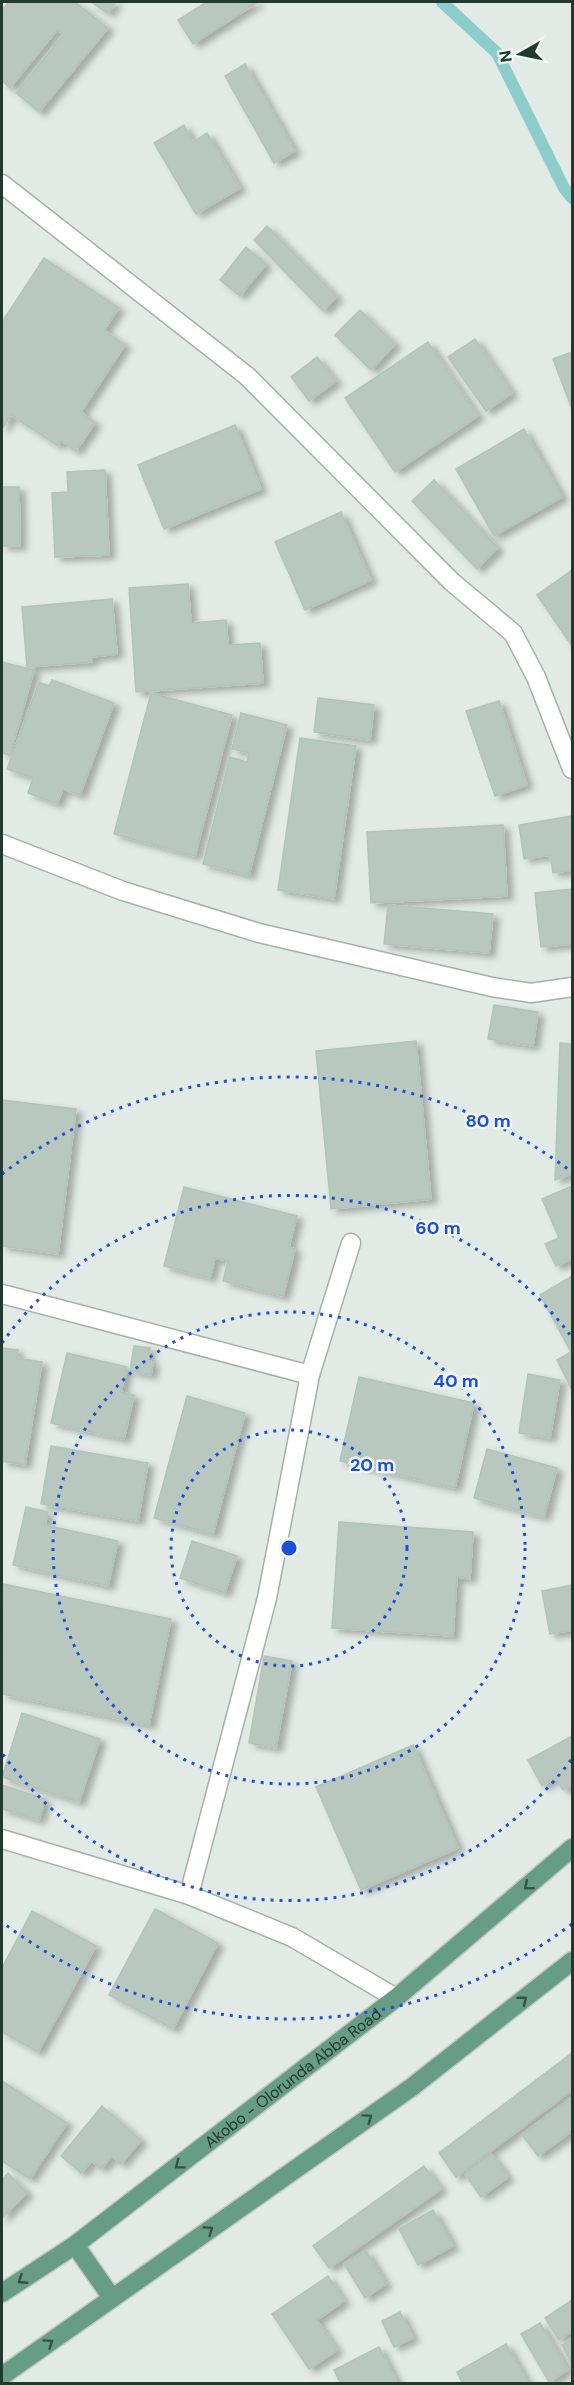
<svg xmlns="http://www.w3.org/2000/svg" width="574" height="2385" viewBox="0 0 574 2385" font-family="'DM Sans',sans-serif">
  <style>
    .lines { fill: none; stroke-linecap: round; stroke-linejoin: round }
    .stream { stroke: #8cccca; stroke-width: 12 }
    .building { fill: #b9c8bf; stroke: #b3c3ba; stroke-width: 1.5; filter: url(#shadow) }
    .minor-casing { stroke: #a4b1aa; stroke-width: 21 }
    .major-casing { stroke: #c1c8c5; stroke-width: 21 }
    .minor { stroke: #fff; stroke-width: 18 }
    .major { stroke: #689d85; stroke-width: 18 }
    .oneway { stroke: #345244 }
    .ring { fill: none; stroke: #1d4ed8; stroke-width: 3; stroke-dasharray: 3 6 }
    .labels { text-anchor: middle; dominant-baseline: central; stroke-width: 5; stroke-linejoin: round; paint-order: stroke }
    .street-label { font-size: 16px; fill: #22392f; stroke: #f1f7f3 }
    .centre { fill: #1d4ed8; stroke: #f1f7f3; stroke-width: 3 }
    .ring-label { font-size: 18px; text-anchor: middle; font-weight: bold; fill: #1d4ed8; stroke: #f1f7f3; stroke-width: 5; stroke-linejoin: round; paint-order: stroke }
  </style>
  <defs>
    <filter id="shadow"><feDropShadow dx="6" dy="4" stdDeviation="3" flood-color="#0004"/></filter>
  </defs>
  <rect width="100%" height="100%" fill="#e1eae4"/>
  <g class="lines">
    <path class="stream" d="M 442,2 L 497,53 L 564,188 L 572,198"/>
  </g>
  <g class="building">
    <path d="M 9,2 L 75,2 L 108,28 L 39,112 L 16,93 L 63,35 L 57,30 L 10,88 L 2,81 L 2,10 Z"/>
    <path d="M 91,2 L 116,2 L 108,13 Z"/>
    <path d="M 207,2 L 258,2 L 193,44 L 178,20 Z"/>
    <path d="M 245,64 L 295,151 L 274,163 L 225,76 Z"/>
    <path d="M 184,125 L 193,142 L 207,133 L 240,188 L 196,214 L 154,143 Z"/>
    <path d="M 267,226 L 337,297 L 323,311 L 254,240 Z"/>
    <path d="M 246,247 L 266,264 L 240,296 L 220,280 Z"/>
    <path d="M 44,258 L 119,308 L 104,330 L 125,345 L 81,412 L 95,423 L 76,451 L 61,441 L 58,446 L 11,415 L 2,429 L 2,322 Z"/>
    <path d="M 360,310 L 395,344 L 371,370 L 335,335 Z"/>
    <path d="M 475,339 L 512,393 L 486,411 L 448,357 Z"/>
    <path d="M 428,342 L 478,416 L 395,472 L 345,398 Z"/>
    <path d="M 572,352 L 572,409 L 553,359 Z"/>
    <path d="M 317,357 L 336,381 L 309,401 L 291,377 Z"/>
    <path d="M 235,425 L 261,489 L 164,529 L 138,465 Z"/>
    <path d="M 524,429 L 562,497 L 494,536 L 456,469 Z"/>
    <path d="M 105,470 L 109,555 L 55,557 L 52,493 L 68,492 L 67,472 Z"/>
    <path d="M 434,480 L 498,548 L 477,569 L 412,501 Z"/>
    <path d="M 2,487 L 19,487 L 20,546 L 2,546 Z"/>
    <path d="M 341,512 L 371,580 L 305,610 L 275,542 Z"/>
    <path d="M 572,570 L 572,646 L 537,595 Z"/>
    <path d="M 188,584 L 191,623 L 226,620 L 228,645 L 260,643 L 263,683 L 136,692 L 129,588 Z"/>
    <path d="M 112,599 L 117,654 L 92,657 L 92,662 L 27,667 L 22,607 Z"/>
    <path d="M 2,662 L 34,670 L 10,755 L 2,753 Z"/>
    <path d="M 52,680 L 114,703 L 80,795 L 63,789 L 57,804 L 28,793 L 33,778 L 7,769 L 39,682 L 49,686 Z"/>
    <path d="M 151,693 L 232,715 L 195,856 L 114,834 Z"/>
    <path d="M 318,698 L 374,705 L 370,740 L 314,732 Z"/>
    <path d="M 499,701 L 527,785 L 495,796 L 466,711 Z"/>
    <path d="M 241,713 L 287,725 L 249,875 L 203,864 L 230,757 L 247,762 L 249,753 L 232,749 Z"/>
    <path d="M 300,738 L 356,746 L 334,899 L 278,890 Z"/>
    <path d="M 572,816 L 572,870 L 553,873 L 550,855 L 524,859 L 519,825 Z"/>
    <path d="M 503,825 L 507,896 L 371,903 L 367,832 Z"/>
    <path d="M 572,889 L 572,944 L 541,947 L 535,893 Z"/>
    <path d="M 388,905 L 493,914 L 489,953 L 384,944 Z"/>
    <path d="M 494,1005 L 538,1012 L 533,1046 L 488,1039 Z"/>
    <path d="M 416,1041 L 431,1199 L 331,1209 L 316,1051 Z"/>
    <path d="M 560,1043 L 572,1044 L 572,1174 L 555,1180 Z"/>
    <path d="M 2,1100 L 76,1109 L 58,1254 L 2,1246 Z"/>
    <path d="M 572,1186 L 572,1259 L 556,1266 L 545,1244 L 559,1238 L 542,1199 Z"/>
    <path d="M 184,1187 L 297,1216 L 289,1247 L 295,1249 L 283,1296 L 223,1281 L 228,1261 L 215,1258 L 210,1278 L 164,1266 Z"/>
    <path d="M 572,1276 L 572,1390 L 557,1360 L 571,1352 L 540,1295 Z"/>
    <path d="M 134,1346 L 150,1348 L 148,1361 L 153,1362 L 151,1375 L 130,1371 Z"/>
    <path d="M 2,1348 L 18,1350 L 16,1358 L 42,1362 L 25,1465 L 2,1461 Z"/>
    <path d="M 67,1353 L 127,1367 L 121,1392 L 134,1395 L 124,1439 L 51,1423 Z"/>
    <path d="M 528,1374 L 560,1380 L 550,1438 L 519,1433 Z"/>
    <path d="M 359,1377 L 474,1403 L 455,1488 L 340,1461 Z"/>
    <path d="M 187,1396 L 245,1413 L 213,1534 L 154,1518 Z"/>
    <path d="M 51,1446 L 148,1463 L 138,1521 L 41,1504 Z"/>
    <path d="M 487,1449 L 557,1468 L 544,1517 L 474,1498 Z"/>
    <path d="M 26,1507 L 48,1512 L 45,1525 L 118,1541 L 108,1586 L 13,1565 Z"/>
    <path d="M 339,1522 L 473,1532 L 470,1579 L 457,1577 L 453,1636 L 332,1628 Z"/>
    <path d="M 192,1541 L 237,1556 L 225,1593 L 180,1578 Z"/>
    <path d="M 3,1584 L 171,1619 L 149,1725 L 2,1694 Z"/>
    <path d="M 572,1585 L 572,1630 L 550,1634 L 542,1591 Z"/>
    <path d="M 264,1656 L 292,1661 L 276,1748 L 249,1743 Z"/>
    <path d="M 22,1713 L 100,1739 L 79,1802 L 2,1777 Z"/>
    <path d="M 572,1736 L 572,1785 L 563,1790 L 556,1778 L 542,1786 L 528,1760 Z"/>
    <path d="M 413,1745 L 458,1848 L 361,1890 L 316,1787 Z"/>
    <path d="M 2,1785 L 45,1799 L 39,1820 L 2,1809 Z"/>
    <path d="M 155,1909 L 218,1943 L 173,2029 L 109,1995 Z"/>
    <path d="M 32,1911 L 96,1946 L 38,2052 L 2,2032 L 2,1968 Z"/>
    <path d="M 572,2053 L 572,2090 L 456,2177 L 439,2153 Z"/>
    <path d="M 2,2081 L 67,2123 L 30,2179 L 2,2161 Z"/>
    <path d="M 572,2098 L 572,2131 L 538,2156 L 522,2135 Z"/>
    <path d="M 102,2106 L 141,2140 L 121,2164 L 112,2156 L 101,2169 L 92,2161 L 81,2173 L 61,2156 Z"/>
    <path d="M 491,2154 L 508,2177 L 481,2197 L 465,2174 Z"/>
    <path d="M 424,2166 L 441,2189 L 329,2268 L 313,2246 Z"/>
    <path d="M 8,2173 L 27,2193 L 2,2218 L 2,2180 Z"/>
    <path d="M 433,2210 L 453,2246 L 418,2265 L 399,2229 Z"/>
    <path d="M 366,2251 L 386,2284 L 365,2298 L 344,2264 Z"/>
    <path d="M 328,2276 L 344,2301 L 317,2320 L 337,2350 L 309,2369 L 272,2314 Z"/>
    <path d="M 572,2300 L 572,2331 L 559,2340 L 545,2318 Z"/>
    <path d="M 400,2312 L 413,2338 L 394,2347 L 382,2321 Z"/>
    <path d="M 540,2323 L 568,2370 L 549,2382 L 521,2334 Z"/>
    <path d="M 572,2339 L 572,2364 L 562,2345 Z"/>
    <path d="M 506,2344 L 528,2383 L 463,2384 L 457,2372 Z"/>
    <path d="M 379,2347 L 398,2384 L 341,2384 L 334,2370 Z"/>
  </g>
  <g class="lines">
    <g class="minor-casing">
      <g id="minor">
        <path d="M 2,184 L 247,376 L 452,582 L 513,633 L 536,677 L 572,769"/>
        <path d="M 2,844 L 123,891 L 259,933 L 492,987 L 531,993 L 572,987"/>
        <path d="M 2,1294 L 310,1375"/>
        <path d="M 2,1839 L 189,1895 L 292,1937 L 396,1998"/>
        <path d="M 189,1895 L 267,1598 L 310,1375 L 351,1243"/>
      </g>
    </g>
    <g class="major-casing">
      <g id="major">
        <path d="M 75,2245 L 112,2298"/>
        <path id="s1" d="M 2,2293 L 75,2245 L 396,1998 L 572,1848"/>
        <path d="M 2,2376 L 412,2087 L 572,1961"/>
      </g>
    </g>
    <use href="#minor" class="minor"/>
    <use href="#major" class="major"/>
  </g>
  <defs><path id="oneway-chevron" d="M-2-3.5L2.5 0L-2 3.5" fill="none" stroke-width="1.6" stroke-linecap="round" stroke-linejoin="round" transform="scale(1.5)"/></defs>
  <g class="oneway">
    <use href="#oneway-chevron" transform="translate(528 1886) rotate(140)"/>
    <use href="#oneway-chevron" transform="translate(523 2000) rotate(-38)"/>
    <use href="#oneway-chevron" transform="translate(368 2118) rotate(-35)"/>
    <use href="#oneway-chevron" transform="translate(179 2165) rotate(143)"/>
    <use href="#oneway-chevron" transform="translate(209 2230) rotate(-35)"/>
    <use href="#oneway-chevron" transform="translate(22 2280) rotate(147)"/>
    <use href="#oneway-chevron" transform="translate(49 2343) rotate(-35)"/>
  </g>
  <g class="ring">
    <circle cx="289" cy="1548" r="118"/>
    <circle cx="289" cy="1548" r="236"/>
    <path d="M571 1760A353 353 0 0 1 2 1753M2 1343A353 353 0 0 1 571 1336"/>
    <path d="M572 1924A471 471 0 0 1 2 1922M2 1174A471 471 0 0 1 572 1172"/>
  </g>
  <g class="labels">
    <g class="street-label">
      <text stroke="none"><textPath href="#s1" startOffset="362">Akobo - Olorunda Abba Road</textPath></text>
    </g>
  </g>
  <circle cx="289" cy="1548" r="9" class="centre"/>
  <g class="ring-label">
    <text x="488" y="1127">80 m</text>
    <text x="438" y="1234">60 m</text>
    <text x="456" y="1387">40 m</text>
    <text x="372" y="1471">20 m</text>
  </g>
  <rect width="574" height="2385" fill="none" stroke="#22392f" stroke-width="6"/>
  <g transform="translate(520 54) rotate(261)" stroke="#f1f7f3" stroke-width="4.5" paint-order="stroke">
  <path d="M0-4.5L10 22L0 15L-10 22Z" fill="#22392f"/>
  <text y="-9" font-size="16" font-weight="bold" text-anchor="middle" fill="#22392f">N</text>
  </g>
</svg>
